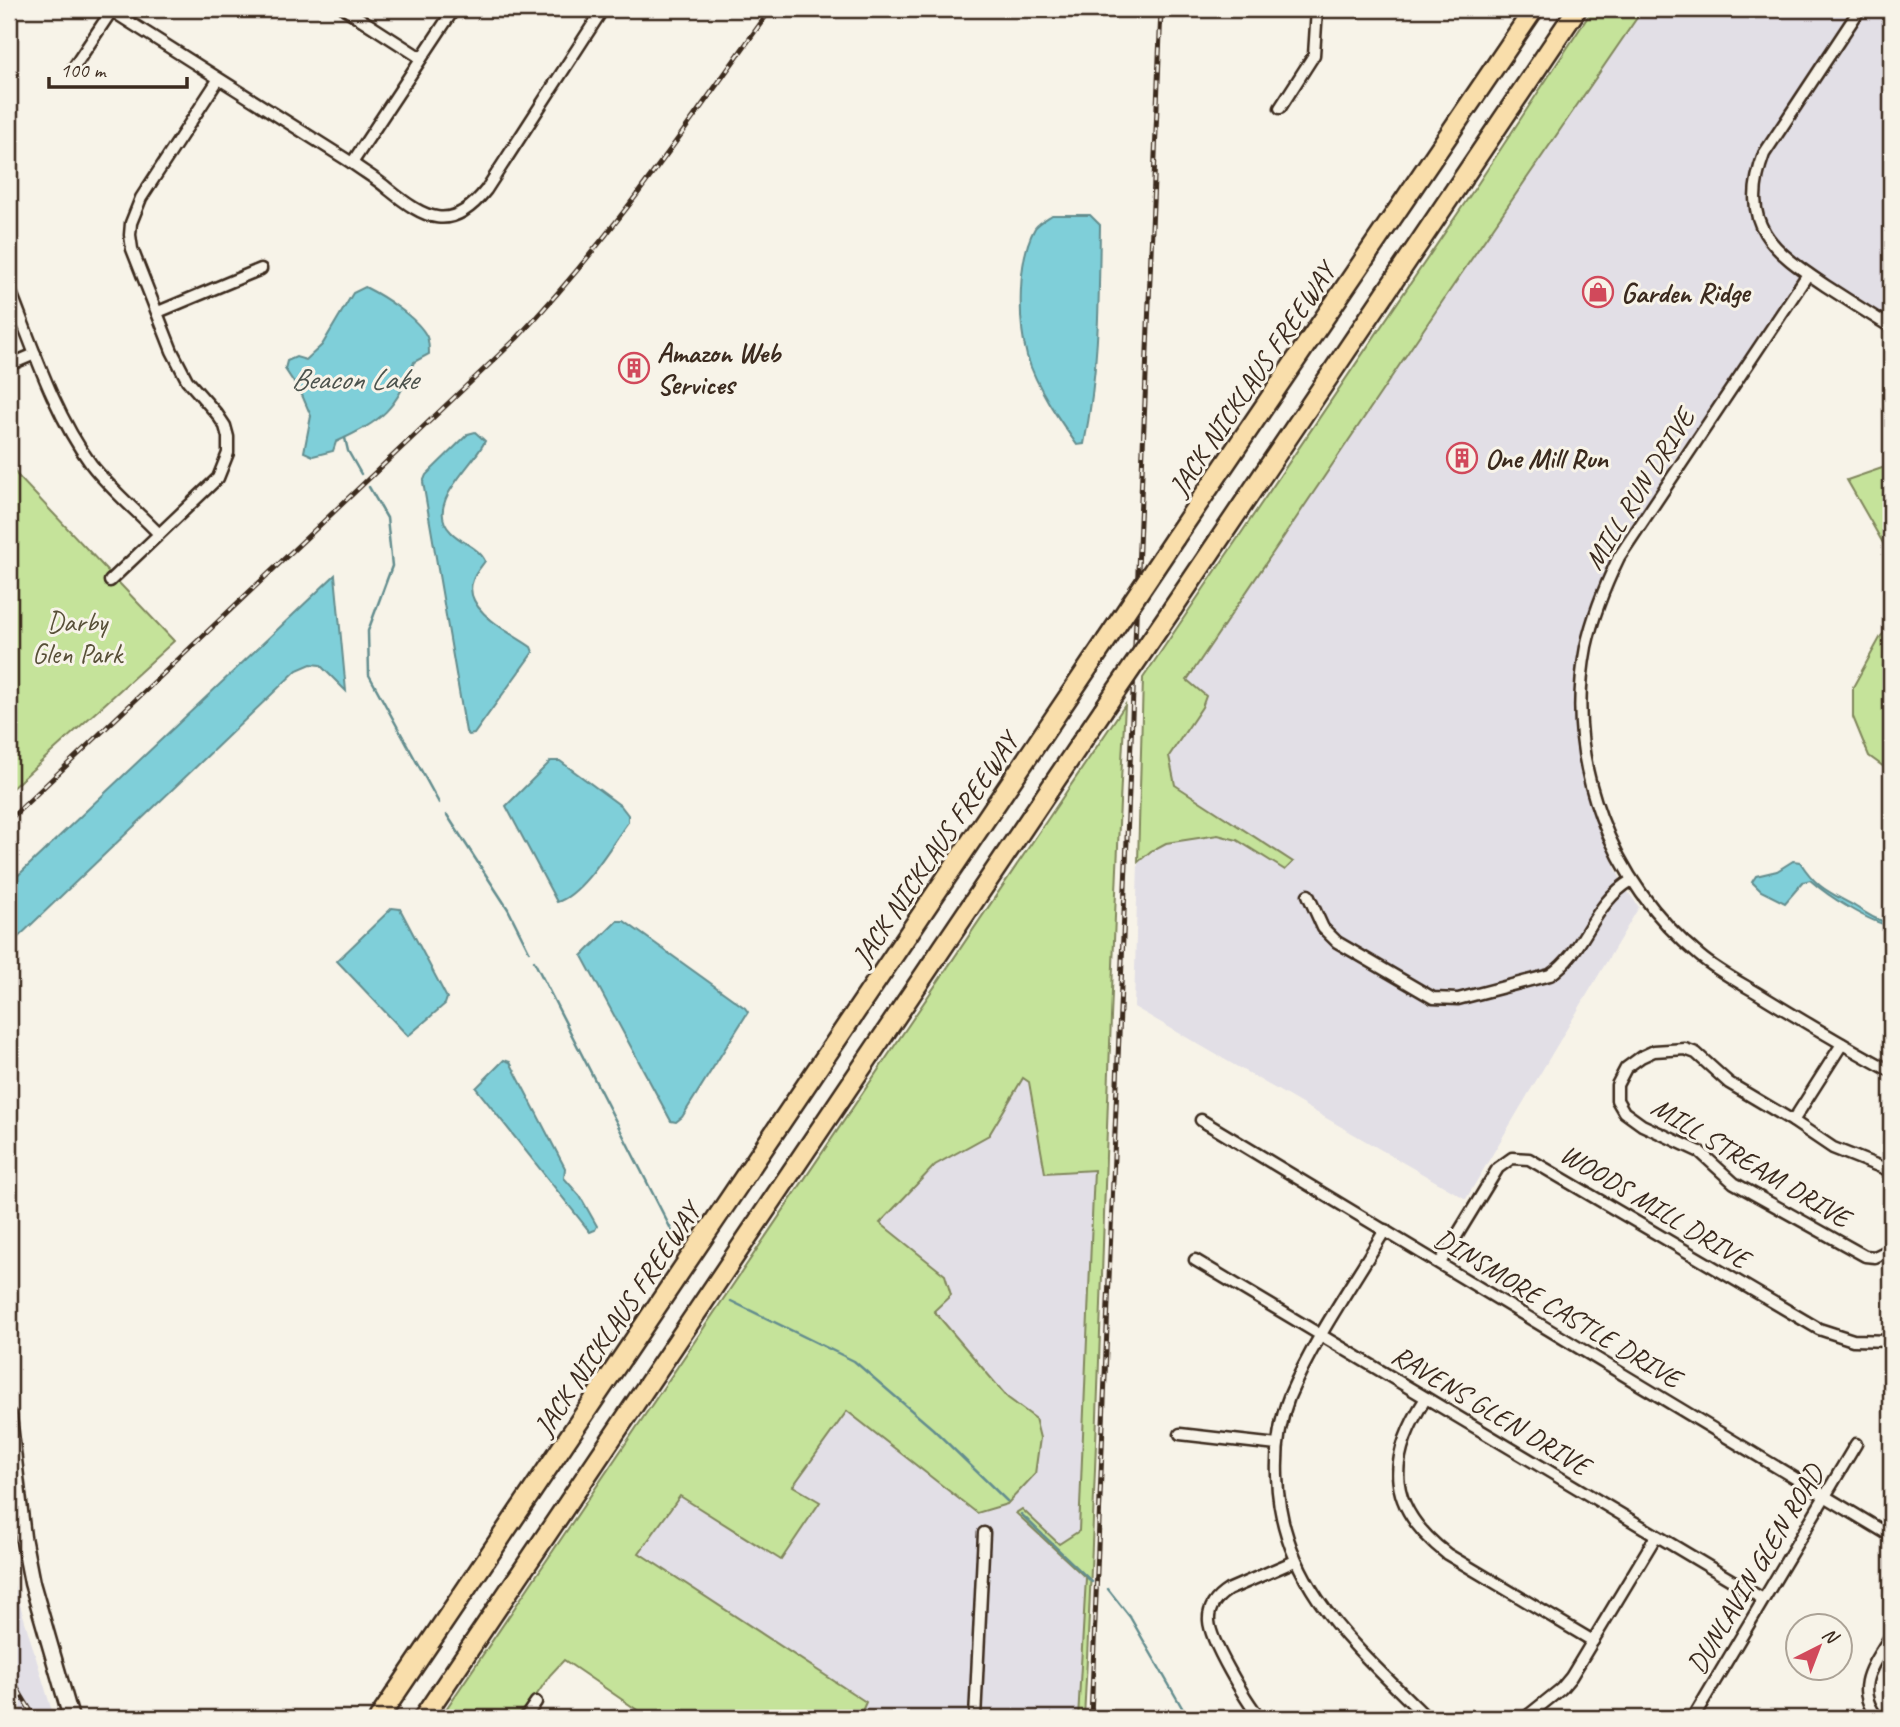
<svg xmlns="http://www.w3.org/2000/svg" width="1900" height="1727" viewBox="0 0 1900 1727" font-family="Caveat,sans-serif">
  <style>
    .built { fill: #e2dfe6 }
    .green { fill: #c5e39a; stroke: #80865c; stroke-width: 2 }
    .water { fill: #7fcfd9; stroke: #648d8e; stroke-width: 2 }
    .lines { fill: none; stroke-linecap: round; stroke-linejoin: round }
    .stream { stroke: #648d8e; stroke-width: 2.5 }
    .street-casing { stroke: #3b2a1e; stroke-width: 15 }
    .secondary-casing { stroke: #3b2a1e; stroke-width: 19 }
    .highway-casing { stroke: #3b2a1e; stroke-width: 23 }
    .street { stroke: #f7f3e8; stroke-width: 10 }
    .secondary { stroke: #f7f3e8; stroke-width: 14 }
    .highway { stroke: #f9deab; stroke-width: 18 }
    .rail-casing { stroke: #3b2a1e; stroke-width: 5 }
    .rail { stroke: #f7f3e8; stroke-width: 2.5; stroke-dasharray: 8; stroke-linecap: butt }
    .highway-bridge-casing { stroke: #3b2a1e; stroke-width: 23; stroke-linecap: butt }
    .highway-bridge { stroke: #f9deab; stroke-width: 18 }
    .labels { text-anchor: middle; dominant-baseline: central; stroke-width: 6; stroke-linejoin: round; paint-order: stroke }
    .poi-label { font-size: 28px; font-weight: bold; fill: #3b2a1e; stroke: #f7f3e8; text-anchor: start }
    .street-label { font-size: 28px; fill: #3b2a1e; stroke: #f7f3e8 }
    .park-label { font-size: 28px; fill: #574f37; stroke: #f7f3e8 }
    .water-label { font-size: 30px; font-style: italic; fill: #4c534d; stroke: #f7f3e8 }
  </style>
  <rect width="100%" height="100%" fill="#f7f3e8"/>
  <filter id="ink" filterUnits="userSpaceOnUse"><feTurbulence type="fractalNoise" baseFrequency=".0143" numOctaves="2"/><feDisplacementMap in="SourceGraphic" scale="14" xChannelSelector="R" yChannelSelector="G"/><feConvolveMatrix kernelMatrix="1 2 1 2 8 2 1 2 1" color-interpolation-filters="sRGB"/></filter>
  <g filter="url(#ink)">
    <g class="built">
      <path d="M 1643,9 L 1891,9 L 1891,327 L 1809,274 L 1729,391 L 1678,453 L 1605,569 L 1586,623 L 1577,668 L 1575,698 L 1576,738 L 1583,782 L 1598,827 L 1623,885 L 1639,907 L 1466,1199 L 1134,1007 L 1138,862 L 1151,851 L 1166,843 L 1218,835 L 1237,840 L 1285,869 L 1293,863 L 1175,785 L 1169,756 L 1202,707 L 1187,681 L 1444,299 Z"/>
      <path d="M 1023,1078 L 1028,1082 L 1045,1173 L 1094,1170 L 1079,1531 L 1059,1544 L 1022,1509 L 1016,1513 L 1086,1578 L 1078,1718 L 859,1718 L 865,1701 L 639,1553 L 679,1495 L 820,1502 L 793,1487 L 846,1411 L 977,1513 L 1007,1504 L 1035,1474 L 1039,1438 L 1035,1418 L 1008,1398 L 934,1311 L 945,1275 L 880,1223 L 935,1165 L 988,1135 Z"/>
      <path d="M 9,1568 L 54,1718 L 9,1718 Z"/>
    </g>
    <g class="green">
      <path d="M 1593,9 L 1643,9 L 1444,299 L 1187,680 L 1206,696 L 1202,707 L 1169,756 L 1175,785 L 1293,862 L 1285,870 L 1237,840 L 1218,835 L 1166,843 L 1151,851 L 1138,862 L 1143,678 L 1475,188 Z"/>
      <path d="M 9,461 L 17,475 L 174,641 L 9,791 Z"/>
      <path d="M 1891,465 L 1891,557 L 1847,480 Z"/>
      <path d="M 1891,626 L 1891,772 L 1869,756 L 1853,717 L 1853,687 L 1881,636 Z"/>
      <path d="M 1125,705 C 1106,1042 1102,1381 1084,1718 L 1078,1718 L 1086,1578 L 1016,1513 L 1022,1509 L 1059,1544 L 1079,1531 L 1094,1170 L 1045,1173 L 1029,1082 L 1023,1078 L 989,1135 L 935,1165 L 880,1223 L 945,1275 L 951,1295 L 934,1311 L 1008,1398 L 1035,1418 L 1040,1438 L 1035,1474 L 1007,1504 L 977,1513 L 847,1411 L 793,1486 L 820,1502 L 781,1560 L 680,1496 L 639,1553 L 866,1702 L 859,1718 L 649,1718 L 564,1660 L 550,1675 L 521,1718 L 440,1718 Z"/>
    </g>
    <g class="water">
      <path d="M 1052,215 L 1090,215 L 1100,225 C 1099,299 1099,372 1084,444 L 1077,445 C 1058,418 1037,388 1027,356 C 1018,322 1017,259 1035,228 C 1039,223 1046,219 1052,215 Z"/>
      <path d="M 365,287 C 383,296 418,318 427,337 C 429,342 429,349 429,354 L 414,362 C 395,411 383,420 336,442 L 333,451 L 313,456 L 304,452 L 311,416 L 302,395 L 285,369 L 287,361 L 296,357 L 306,360 L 322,345 L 353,293 Z"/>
      <path d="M 475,432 L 485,441 C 473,467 423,504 451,532 C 461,543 479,547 485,561 C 481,567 475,573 473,580 C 461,609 511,633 531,647 L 533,652 L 474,734 L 469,735 L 466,732 L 423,482 L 426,475 L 468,434 Z"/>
      <path d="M 335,575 L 346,691 L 320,665 L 311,664 L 297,670 L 9,946 L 9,884 Z"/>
      <path d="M 551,761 L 560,761 L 621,806 L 628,815 L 628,822 C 612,844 583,895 557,902 L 506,806 Z"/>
      <path d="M 1793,861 L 1800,862 C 1817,889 1830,892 1856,907 C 1869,915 1877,921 1891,923 L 1891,926 C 1868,922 1828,896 1810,880 L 1803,882 L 1785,903 L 1761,891 L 1752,882 L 1756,876 L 1777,871 Z"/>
      <path d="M 392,908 L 400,909 L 447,998 L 445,1004 L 408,1036 L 337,961 Z"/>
      <path d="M 617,921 L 624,921 L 745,1008 L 748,1012 L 682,1117 L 676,1122 L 671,1121 L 582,956 Z"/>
      <path d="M 504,1060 L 510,1062 L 565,1168 L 564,1178 L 580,1196 L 597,1226 L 595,1230 L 590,1232 L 476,1088 Z"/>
    </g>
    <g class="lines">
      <g class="stream">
        <path d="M 345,438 L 348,451 L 361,474"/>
        <path d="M 369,487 L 387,518 L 392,566 L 368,631 L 369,675 L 439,803"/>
        <path d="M 447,815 L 508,909 L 529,951"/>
        <path d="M 534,961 L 675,1237"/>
        <path d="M 731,1301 L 854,1361 L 933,1429 L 1007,1501"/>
        <path d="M 1021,1514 L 1092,1582"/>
        <path d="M 1108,1589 L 1130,1617 L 1188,1718"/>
      </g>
      <g class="street-casing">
        <g id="street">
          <path d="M 109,9 L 352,163 C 364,172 377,179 388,189 C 425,219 451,234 486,190 L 603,9"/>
          <path d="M 345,9 L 421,58"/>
          <path d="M 1860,9 L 1764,154 C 1738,225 1772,250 1826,286 C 1848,300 1869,314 1891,327"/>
          <path d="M 74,67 L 112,10"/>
          <path d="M 1280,108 L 1314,55 L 1317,9"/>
          <path d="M 352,163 L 454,9"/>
          <path d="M 1808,274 L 1619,557 C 1605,586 1593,615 1586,647 C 1564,762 1610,882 1700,956 C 1720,973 1745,985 1767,999 C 1808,1024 1849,1049 1891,1071"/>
          <path d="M 9,287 C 32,345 54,414 91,464 C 110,489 137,511 159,534"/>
          <path d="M 158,312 L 261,269"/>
          <path d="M 9,365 L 35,354"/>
          <path d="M 110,581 L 218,478 L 228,453 L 228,437 L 225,426 L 217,414 L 187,380 L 172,351 L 132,249 L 130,235 L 131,223 L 141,198 L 218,80"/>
          <path d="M 1308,895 L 1323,928 L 1337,942 L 1433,998 L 1458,999 L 1550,975 C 1587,950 1591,904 1632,880"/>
          <path d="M 1201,1120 L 1891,1536"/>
          <path d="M 1793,1121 L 1842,1044"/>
          <path d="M 1891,1171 L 1833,1148 L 1793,1121 L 1729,1083 L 1696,1053 L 1685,1049 L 1654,1051 L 1641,1057 L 1626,1068 L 1617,1085 L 1617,1100 L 1624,1112 L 1642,1125 L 1700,1152 L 1734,1183 L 1865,1256 L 1875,1257 L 1891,1249"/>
          <path d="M 1385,1230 C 1352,1285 1314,1339 1289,1397 C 1279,1423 1276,1449 1277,1476 C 1280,1585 1356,1647 1427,1718"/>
          <path d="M 1195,1260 L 1763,1599"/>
          <path d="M 1440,1263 L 1498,1168 L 1512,1158 L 1529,1159 L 1819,1329 L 1853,1340 L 1891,1341"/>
          <path d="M 1426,1398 C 1385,1461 1387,1507 1447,1554 L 1593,1641"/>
          <path d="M 1180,1434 L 1277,1445"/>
          <path d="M 525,1718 L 536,1702"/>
          <path d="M 975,1718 L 984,1533"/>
          <path d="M 1260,1718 C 1246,1701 1210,1641 1209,1621 C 1208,1607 1217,1597 1228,1590 L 1295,1561"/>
          <path d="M 1525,1718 L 1561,1689 L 1571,1677 L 1656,1536"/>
          <path d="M 1693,1718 L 1856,1444"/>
          <path d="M 1878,1718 C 1852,1687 1874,1664 1891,1635"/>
        </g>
      </g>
      <g class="secondary-casing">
        <path id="secondary" d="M 9,1416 L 23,1537 L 32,1583 L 71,1718"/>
      </g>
      <g class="highway-casing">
        <g id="highway">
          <path d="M 1175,538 L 1534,9"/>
          <path d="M 1173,608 L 1577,9"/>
          <path d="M 379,1718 L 1106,641"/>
          <path d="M 423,1718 L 1103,710"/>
        </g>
      </g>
      <use href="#street" class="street"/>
      <use href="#secondary" class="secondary"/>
      <use href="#highway" class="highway"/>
      <g class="rail-casing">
        <g id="rail">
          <path d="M 9,820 L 517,338 C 613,237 690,121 771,9"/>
          <path d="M 9,1675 L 35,1718"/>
          <path d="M 1091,1718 L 1161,9"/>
        </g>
      </g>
      <use href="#rail" class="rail"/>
      <g class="highway-bridge-casing">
        <g id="highway-bridge">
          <path d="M 1106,641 L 1175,538"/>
          <path d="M 1103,710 L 1173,608"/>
        </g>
      </g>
      <use href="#highway-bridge" class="highway-bridge"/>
    </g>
  </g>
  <defs>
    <g id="shop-ring" transform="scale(1.575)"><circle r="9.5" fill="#f7f3e8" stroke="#d1495b" stroke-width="1.5"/><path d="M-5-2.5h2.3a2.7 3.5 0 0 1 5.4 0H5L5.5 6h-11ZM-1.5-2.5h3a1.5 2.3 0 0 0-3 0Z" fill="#d1495b"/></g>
    <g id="building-ring" transform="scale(1.575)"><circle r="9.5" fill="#f7f3e8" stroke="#d1495b" stroke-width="1.5"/><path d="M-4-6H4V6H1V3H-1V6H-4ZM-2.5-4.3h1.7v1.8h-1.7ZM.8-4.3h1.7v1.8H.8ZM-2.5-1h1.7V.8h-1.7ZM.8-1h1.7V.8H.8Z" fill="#d1495b"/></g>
  </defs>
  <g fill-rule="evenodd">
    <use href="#shop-ring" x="1598" y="292"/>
    <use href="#building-ring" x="634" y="368"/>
    <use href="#building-ring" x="1462" y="458"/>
  </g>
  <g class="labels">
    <g class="poi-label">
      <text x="1621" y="292">Garden Ridge</text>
      <text x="657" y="352">Amazon Web<tspan x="657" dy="32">Services</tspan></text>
      <text x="1485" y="458">One Mill Run</text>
    </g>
    <g class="street-label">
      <text transform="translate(1252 379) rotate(-56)">JACK NICKLAUS FREEWAY</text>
      <text transform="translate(1639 489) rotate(-58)">MILL RUN DRIVE</text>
      <text transform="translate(935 849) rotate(-56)">JACK NICKLAUS FREEWAY</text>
      <text transform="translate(1751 1162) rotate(31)">MILL STREAM DRIVE</text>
      <text transform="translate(1655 1206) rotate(31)">WOODS MILL DRIVE</text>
      <text transform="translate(1558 1308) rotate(31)">DINSMORE CASTLE DRIVE</text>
      <text transform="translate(617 1319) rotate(-56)">JACK NICKLAUS FREEWAY</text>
      <text transform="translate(1491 1410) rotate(31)">RAVENS GLEN DRIVE</text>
      <text transform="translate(1755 1569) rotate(-59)">DUNLAVIN GLEN ROAD</text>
    </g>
    <g class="park-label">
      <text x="77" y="621">Darby<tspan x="77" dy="32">Glen Park</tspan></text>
    </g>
    <g class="water-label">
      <text x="354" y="379">Beacon Lake</text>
    </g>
  </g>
  <rect width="1900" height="1727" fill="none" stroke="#f7f3e8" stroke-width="35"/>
  <rect x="18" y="18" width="1865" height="1692" fill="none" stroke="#3b2a1e" stroke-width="2.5" filter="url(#ink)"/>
  <g transform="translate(1819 1647) rotate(42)"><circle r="33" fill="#f7f3e8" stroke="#aca397" stroke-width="2"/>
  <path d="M0-5L12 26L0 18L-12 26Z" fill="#d1495b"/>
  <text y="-10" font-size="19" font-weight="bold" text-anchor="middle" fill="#3b2a1e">N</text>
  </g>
  <path d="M49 77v10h138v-10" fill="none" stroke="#3b2a1e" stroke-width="3.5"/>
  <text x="60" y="77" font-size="21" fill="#3b2a1e" stroke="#f7f3e8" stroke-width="5" paint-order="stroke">100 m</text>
</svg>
